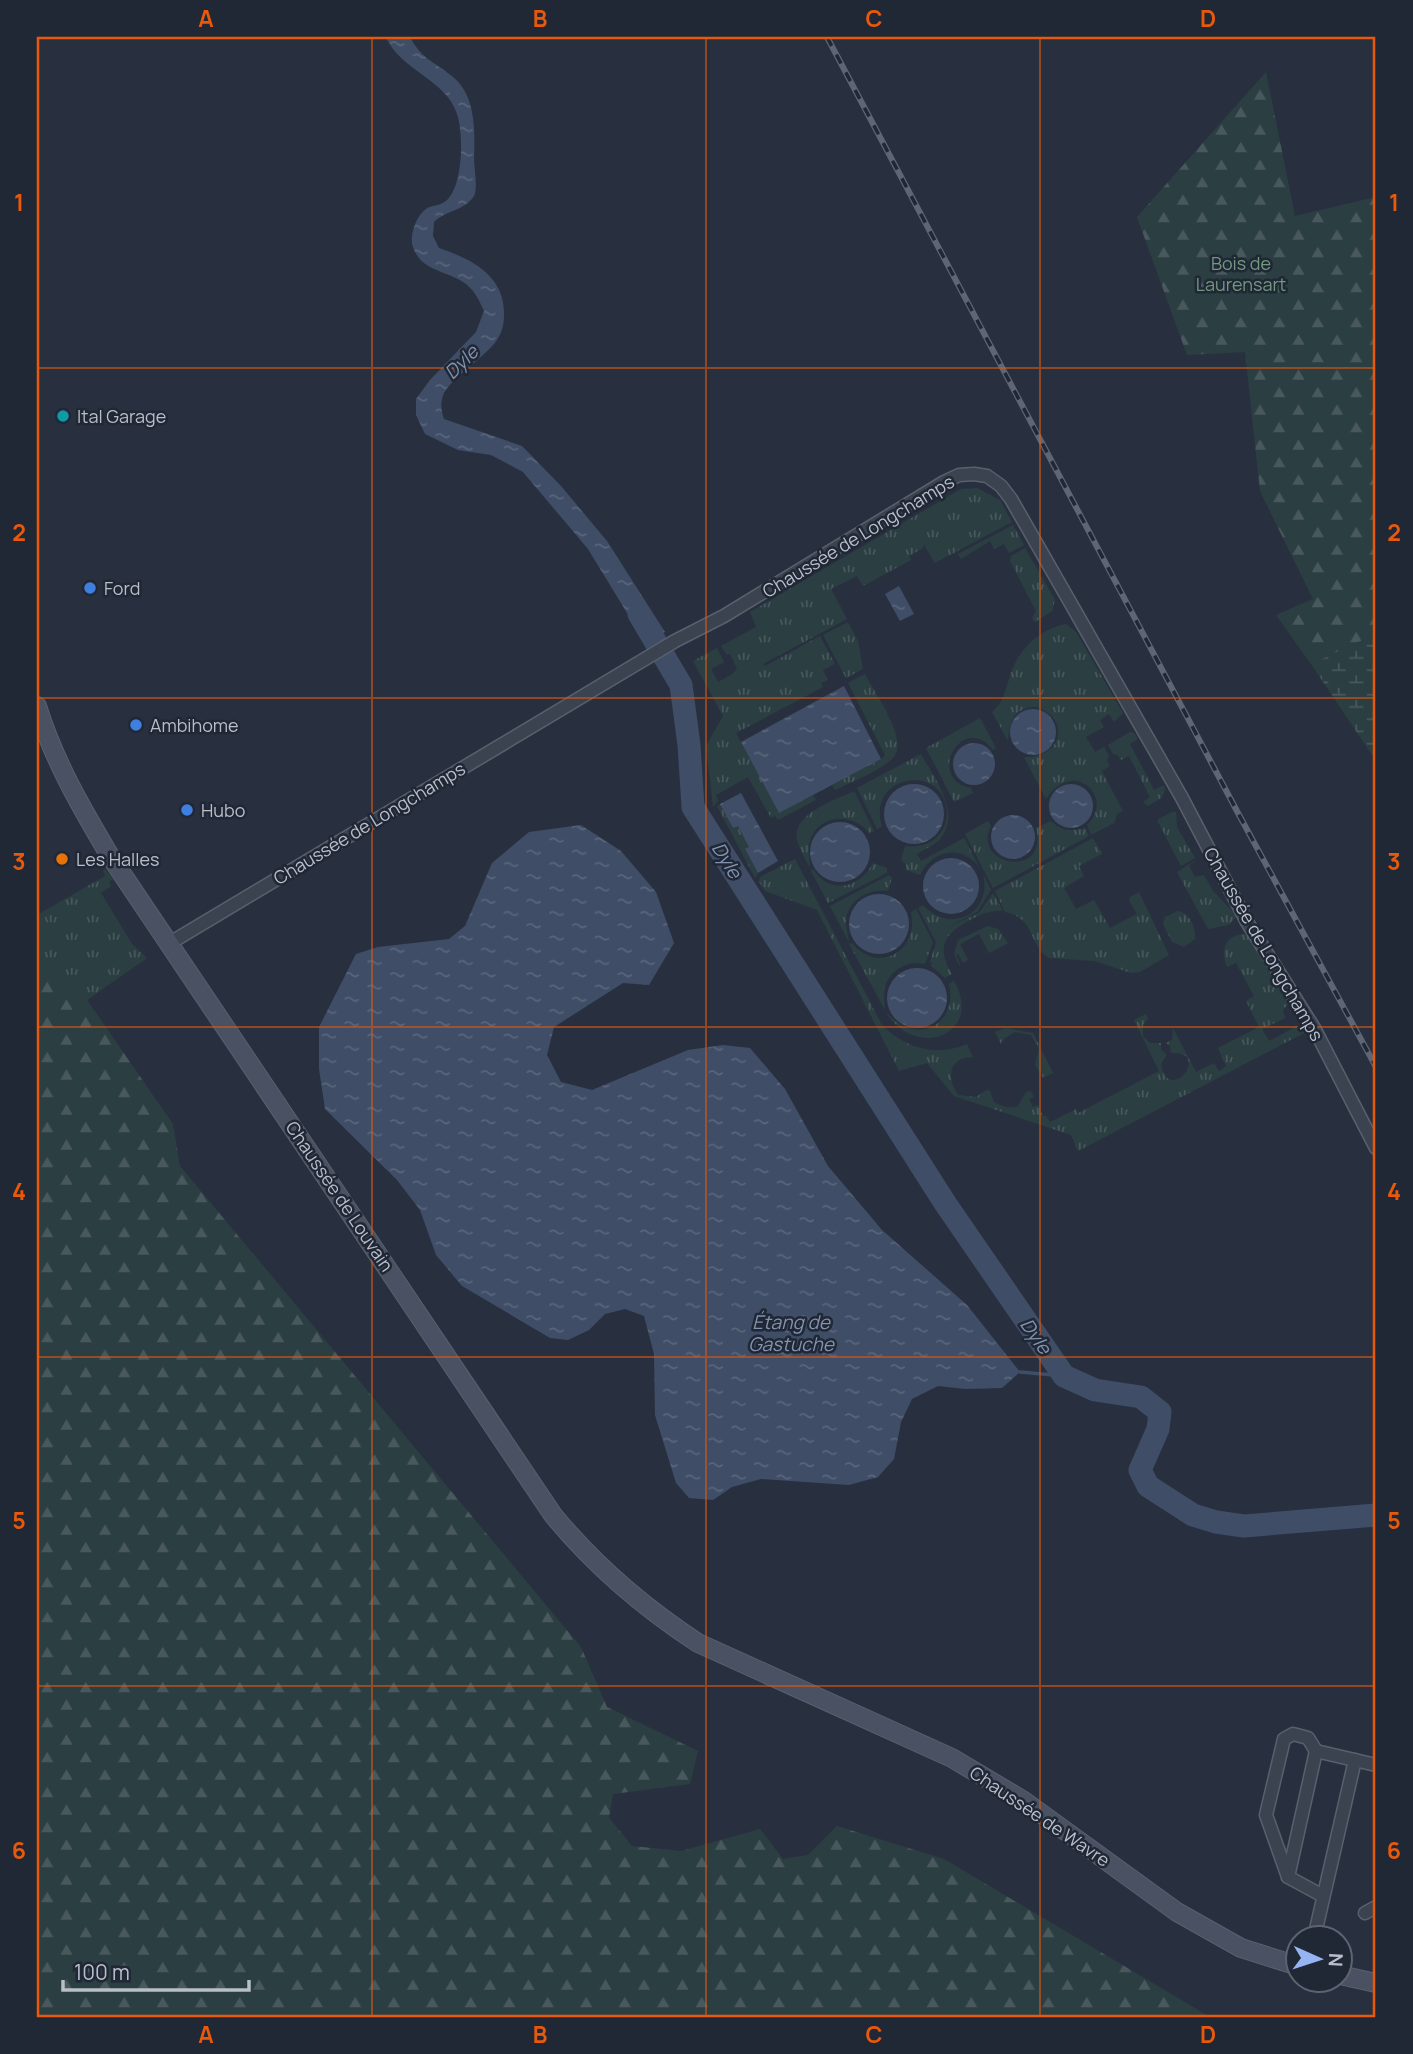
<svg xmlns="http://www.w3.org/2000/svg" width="1413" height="2054" viewBox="0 0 1413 2054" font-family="Manrope,sans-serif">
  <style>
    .grass { fill: url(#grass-tufts) }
    .forest { fill: url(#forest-firs) }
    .wetland { fill: url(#wetland-marsh) }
    .water { fill: url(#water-ripples) }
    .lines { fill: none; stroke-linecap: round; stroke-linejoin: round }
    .stream { stroke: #3f4d67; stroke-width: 3.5 }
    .river { stroke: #3f4d67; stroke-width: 23 }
    .street-casing { stroke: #59606d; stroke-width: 15 }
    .secondary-casing { stroke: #59606d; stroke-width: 20 }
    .street { stroke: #3c4350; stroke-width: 12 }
    .secondary { stroke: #4a5162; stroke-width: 18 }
    .rail-casing { stroke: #5e6676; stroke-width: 6 }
    .rail { stroke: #202735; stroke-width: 3.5; stroke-dasharray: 10; stroke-linecap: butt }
    .grid { fill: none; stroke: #e8590c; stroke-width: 2; stroke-opacity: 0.55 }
    .culture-dot { fill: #0f9aa8; stroke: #202735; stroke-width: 2.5 }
    .shop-dot { fill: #3f7fe0; stroke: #202735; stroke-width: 2.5 }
    .food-dot { fill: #e8710a; stroke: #202735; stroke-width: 2.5 }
    .labels { text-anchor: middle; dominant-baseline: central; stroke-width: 5; stroke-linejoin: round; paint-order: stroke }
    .park-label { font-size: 18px; fill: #71997d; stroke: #202735 }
    .poi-label { font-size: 18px; fill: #b8beca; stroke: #202735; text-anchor: start }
    .street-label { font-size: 18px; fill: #b8beca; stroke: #202735 }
    .water-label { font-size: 19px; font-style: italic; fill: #8292af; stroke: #202735 }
    .neatline { fill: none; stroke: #e8590c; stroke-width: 2.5 }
    .grid-label { font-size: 23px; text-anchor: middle; font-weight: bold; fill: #e8590c }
  </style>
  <defs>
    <pattern id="grass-tufts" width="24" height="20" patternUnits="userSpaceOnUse" patternTransform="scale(1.75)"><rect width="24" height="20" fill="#2b3e42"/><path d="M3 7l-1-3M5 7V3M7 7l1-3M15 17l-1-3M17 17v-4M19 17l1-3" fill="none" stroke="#48585c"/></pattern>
    <pattern id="forest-firs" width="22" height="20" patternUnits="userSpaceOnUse" patternTransform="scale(1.75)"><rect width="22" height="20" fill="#2b3e42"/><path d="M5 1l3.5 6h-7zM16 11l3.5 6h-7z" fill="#48585c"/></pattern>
    <pattern id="wetland-marsh" width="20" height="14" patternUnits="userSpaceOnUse" patternTransform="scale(1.75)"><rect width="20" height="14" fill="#2b3e42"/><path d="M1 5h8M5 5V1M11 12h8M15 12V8" fill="none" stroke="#48585c"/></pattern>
    <pattern id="water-ripples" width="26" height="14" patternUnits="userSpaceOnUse" patternTransform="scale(1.75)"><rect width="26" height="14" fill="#3f4d67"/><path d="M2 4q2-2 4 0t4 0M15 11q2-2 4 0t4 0" fill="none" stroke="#59657b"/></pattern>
  </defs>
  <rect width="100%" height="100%" fill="#283040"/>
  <g class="grass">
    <path d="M 977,488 L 1000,500 L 1012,522 L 935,563 L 924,545 L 923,548 L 909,556 L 911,560 L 863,586 L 857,576 L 831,589 L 847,619 L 763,664 L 765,666 L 820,636 L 835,664 L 823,670 L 828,680 L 821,683 L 823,687 L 736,733 L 779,813 L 813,795 L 816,800 L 778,820 L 775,816 L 771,818 L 748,777 L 716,795 L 718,801 L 713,807 L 706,746 L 723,716 L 693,661 L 717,648 L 724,662 L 711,669 L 718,682 L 731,675 L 737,669 L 730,654 L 727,655 L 721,646 L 756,627 L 750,612 L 961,489 Z"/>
    <path d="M 1013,525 L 1024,545 L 1009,553 L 1004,544 L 994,549 L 990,541 L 961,559 L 958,554 Z"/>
    <path d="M 1025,548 L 1055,600 L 1052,611 L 1035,622 L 1032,618 L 1036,611 L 1010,561 L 1011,556 Z"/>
    <path d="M 848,622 L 858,641 L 863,669 L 846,678 L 823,635 Z"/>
    <path d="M 1066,624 L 1076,632 L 1123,713 L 1114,722 L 1109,714 L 1100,720 L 1104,727 L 1086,737 L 1095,752 L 1104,747 L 1109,756 L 1107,761 L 1110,766 L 1102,771 L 1123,811 L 1117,814 L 1114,823 L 1091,835 L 1087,825 C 1116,797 1073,757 1046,799 L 1024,757 C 1062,759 1072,718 1036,707 C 1013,707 1009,724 1008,741 L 992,712 C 1004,703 1006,687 1011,673 C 1019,649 1040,629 1066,624 Z"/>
    <path d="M 865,674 C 874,692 910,741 893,758 C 880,771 851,782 835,790 L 832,785 L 881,759 L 885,755 L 848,683 Z"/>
    <path d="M 980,718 L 996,748 L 993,750 C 963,710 924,779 971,788 L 973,793 L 954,802 L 926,748 Z"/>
    <path d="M 1130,732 L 1134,733 L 1138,739 L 1130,744 L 1154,790 L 1164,785 L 1165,790 L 1161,798 L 1148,806 L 1143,802 L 1150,797 L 1129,756 L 1121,760 L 1118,755 L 1113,754 L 1108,745 Z"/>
    <path d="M 921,754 C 934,778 962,812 940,839 C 934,846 924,849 917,854 L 921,861 L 964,838 L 979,867 C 962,844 932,850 920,875 L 906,870 L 906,865 L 901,860 L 905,846 C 958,853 961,780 913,780 C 904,780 894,785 888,791 C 879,801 878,814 882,827 L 877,829 L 857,788 Z"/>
    <path d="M 854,791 L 874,831 L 869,833 C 853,812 818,814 810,841 C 807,851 810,860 810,868 C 806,860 801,852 798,843 C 789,814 834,801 854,791 Z"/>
    <path d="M 720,804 L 733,828 L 738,825 L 749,847 L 745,850 L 758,873 L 755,878 L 717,806 Z"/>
    <path d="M 1172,812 L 1176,812 L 1177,827 L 1195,858 L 1181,866 L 1157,820 Z"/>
    <path d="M 988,821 L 991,826 C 971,866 1049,880 1036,828 L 1051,821 C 1061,831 1071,832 1085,828 L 1089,836 L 993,888 L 965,834 Z"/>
    <path d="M 1093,838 L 1102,854 L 1079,866 L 1084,876 L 1064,888 L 1076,909 L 1094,900 L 1110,928 L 1137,914 L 1129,900 L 1130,897 L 1139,892 L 1169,955 L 1140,972 L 1131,973 L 1095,961 L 1049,958 C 1028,945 1036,918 1005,912 L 995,891 Z"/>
    <path d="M 795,859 L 882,1025 C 906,1049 936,1057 967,1044 L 973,1057 C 949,1056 945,1079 959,1095 L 976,1097 L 987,1090 L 990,1091 L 994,1102 C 1003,1107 1009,1109 1018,1106 L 1026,1092 L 1031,1091 L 1034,1097 L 1029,1099 L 1033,1107 L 1038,1105 L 1043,1116 L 1046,1116 L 1050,1122 L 1076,1109 L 1078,1113 L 1159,1071 L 1134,1020 L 1146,1014 L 1148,1019 L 1143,1025 L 1143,1036 L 1150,1043 L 1161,1043 L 1161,1050 L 1167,1055 C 1163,1060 1160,1064 1162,1070 C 1173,1101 1211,1051 1171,1053 L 1170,1046 L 1166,1043 L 1172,1040 L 1173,1028 L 1196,1072 L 1214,1063 L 1219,1071 L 1226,1066 L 1218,1048 L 1259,1027 L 1246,1001 L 1254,996 L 1236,963 L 1227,967 C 1220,950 1225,934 1247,934 L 1253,940 L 1290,1002 L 1283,1010 L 1285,1018 L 1262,1029 L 1269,1041 L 1297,1026 L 1302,1026 L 1308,1031 L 1078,1151 L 1071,1135 L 954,1096 L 927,1063 L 899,1071 L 817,910 L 765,891 L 759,882 L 760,877 Z"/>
    <path d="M 1196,860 L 1189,866 L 1195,877 L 1204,875 L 1213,891 L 1237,916 L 1229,925 L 1208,929 L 1177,872 Z"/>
    <path d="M 873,863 L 887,868 L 887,873 L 828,903 L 811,871 L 813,869 C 830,896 860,888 873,863 Z"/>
    <path d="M 105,869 L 113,879 L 109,882 L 111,886 L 101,893 L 132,944 L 147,958 L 87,1000 L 37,958 L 37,915 L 105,876 L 103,871 Z"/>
    <path d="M 983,874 L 991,890 L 977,912 L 944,929 L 979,913 L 993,893 L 1003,911 C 990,910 982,914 970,920 C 944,934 936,947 952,974 L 945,978 L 931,966 L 932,963 L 930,962 L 936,942 L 918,908 L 923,905 C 950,935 993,914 983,874 Z"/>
    <path d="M 889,875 L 892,878 L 888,891 C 869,888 848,900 846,920 C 845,928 849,937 849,942 L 830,906 Z"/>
    <path d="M 916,909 L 933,942 L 925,964 C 908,960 889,970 885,988 C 883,996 885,1005 885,1010 L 849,944 L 852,943 C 878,975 920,951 911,912 Z"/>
    <path d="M 1178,911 C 1190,913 1196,928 1195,939 L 1184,947 L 1172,942 L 1163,924 L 1165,917 Z"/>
    <path d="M 988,926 L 998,929 L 1008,943 L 989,953 L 979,934 L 960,944 L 968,960 L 963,963 L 958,954 L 956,955 L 960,964 L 959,965 L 954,954 L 958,940 Z"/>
    <path d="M 954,981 C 984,1032 919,1062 886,1013 C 892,1017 899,1026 908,1028 C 937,1037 956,1010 949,984 Z"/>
    <path d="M 1005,1028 L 1033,1033 L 1053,1073 L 1043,1078 L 1035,1065 L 1039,1049 L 1031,1035 L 1015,1032 L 1005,1038 L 1001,1044 L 995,1032 Z"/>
  </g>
  <g class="forest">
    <path d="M 1266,72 L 1295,216 L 1376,197 L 1376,634 L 1311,664 L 1276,615 L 1313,599 L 1260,491 L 1245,352 L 1187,355 L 1137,217 Z"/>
    <path d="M 37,958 L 87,1000 L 173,1124 L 180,1166 L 581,1647 L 607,1707 L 698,1751 L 690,1784 L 613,1794 L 609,1818 L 632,1846 L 681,1851 L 760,1829 L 783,1859 L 808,1855 L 837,1826 L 944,1859 L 1210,2017 L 37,2017 Z"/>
  </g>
  <path class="wetland" d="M 1376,634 L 1376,761 L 1311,664 Z"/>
  <g class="water">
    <path d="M 386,37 L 410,37 C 422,60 434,61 453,77 C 476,96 475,131 474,158 C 474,168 478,188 474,196 C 464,211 446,210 434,222 L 433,236 L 439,248 C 472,259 505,276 504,315 C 504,327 501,335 494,344 C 481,359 452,378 444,393 C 440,403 441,410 444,419 L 522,446 L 561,486 L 607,541 L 665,632 L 646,644 L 588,549 L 523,472 L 491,455 L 458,450 L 425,434 L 416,415 L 416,399 L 430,380 L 476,332 L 484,311 C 479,300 474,289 463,282 C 445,270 421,271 413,247 C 409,236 416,216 426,209 C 431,205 440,206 446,201 C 463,187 464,135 457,114 C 447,80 400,70 386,37 Z"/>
    <path d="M 899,586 L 914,614 L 900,621 L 885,594 Z"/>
    <path d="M 844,686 L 881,759 L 779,813 L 741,742 Z"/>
    <circle cx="1033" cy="732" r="23"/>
    <circle cx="974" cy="764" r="21"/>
    <circle cx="914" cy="814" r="30"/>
    <circle cx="1071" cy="806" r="22"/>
    <path d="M 741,793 L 778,861 L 758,873 L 745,849 L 749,847 L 738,826 L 733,828 L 720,804 Z"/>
    <circle cx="1013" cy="837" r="22"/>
    <circle cx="840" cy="852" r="30"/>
    <path d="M 581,825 L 621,851 L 656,892 L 674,943 L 649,985 L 623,983 L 554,1027 L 547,1055 L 561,1082 L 592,1090 L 688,1050 L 723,1045 L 750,1048 L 785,1089 L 828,1166 L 882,1230 L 967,1305 L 1020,1372 L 1002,1388 L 965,1389 L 938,1386 L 912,1399 L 901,1422 L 894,1459 L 878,1477 L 849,1485 L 761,1479 L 732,1487 L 713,1500 L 689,1498 L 676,1483 L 655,1415 L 654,1354 L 644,1316 L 625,1309 L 605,1314 L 589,1330 L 568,1340 L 550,1338 L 462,1286 L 436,1255 L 420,1210 L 397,1180 L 325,1109 L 319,1069 L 319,1027 L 356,954 L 378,947 L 449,939 L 465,926 L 492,863 L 529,832 Z"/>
    <circle cx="951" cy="886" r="28"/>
    <circle cx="879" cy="924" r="30"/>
    <circle cx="917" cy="998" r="30"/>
  </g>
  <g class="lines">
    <path class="stream" d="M 1020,1372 L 1064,1376"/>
    <path class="river" d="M 639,614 L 681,685 L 689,745 L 693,807 L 945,1203 L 1064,1376 L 1095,1390 L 1141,1397 L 1160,1412 L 1158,1429 L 1140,1470 L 1148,1486 L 1193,1515 L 1216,1522 L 1244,1526 L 1376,1515"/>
    <g class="street-casing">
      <g id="street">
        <path d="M 170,943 L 675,641 L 724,616 L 944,482 L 959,475 L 974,474 L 987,476 L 1001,486 L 1011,499 L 1182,798 L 1247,922 L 1314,1028 L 1376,1148"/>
        <path d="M 1288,1877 L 1266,1815 L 1284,1739 L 1293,1734 L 1308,1738 L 1316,1751"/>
        <path d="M 1323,1896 L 1288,1877 L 1316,1751 L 1376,1765"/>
        <path d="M 1365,1913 L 1376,1907"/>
        <path d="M 1314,1938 L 1355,1760"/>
      </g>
    </g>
    <g class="secondary-casing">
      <g id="secondary">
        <path d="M 37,706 C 53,759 82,809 110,856 L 553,1515 C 595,1566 643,1607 698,1643 L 952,1758 L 1024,1801 L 1177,1912 L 1241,1948 L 1298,1966"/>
        <path d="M 1340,1975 L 1376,1983"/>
      </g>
    </g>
    <use href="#street" class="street"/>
    <use href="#secondary" class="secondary"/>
    <g class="rail-casing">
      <path id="rail" d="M 827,37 L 1238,813 L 1376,1067"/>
    </g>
    <use href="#rail" class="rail"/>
  </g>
  <path class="grid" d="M 372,37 L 372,2017M 706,37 L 706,2017M 1040,37 L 1040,2017M 37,368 L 1376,368M 37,698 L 1376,698M 37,1027 L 1376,1027M 37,1357 L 1376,1357M 37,1686 L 1376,1686"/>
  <circle class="culture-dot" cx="63" cy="416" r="7"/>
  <g class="shop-dot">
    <circle cx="90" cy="588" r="7"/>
    <circle cx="136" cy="725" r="7"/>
    <circle cx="187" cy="810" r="7"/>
  </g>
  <circle class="food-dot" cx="62" cy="859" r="7"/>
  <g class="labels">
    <g class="park-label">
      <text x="1241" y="263">Bois de<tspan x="1241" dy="21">Laurensart</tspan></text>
    </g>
    <g class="poi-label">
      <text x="77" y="416">Ital Garage</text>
      <text x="104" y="588">Ford</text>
      <text x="150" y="725">Ambihome</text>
      <text x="201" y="810">Hubo</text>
      <text x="76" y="859">Les Halles</text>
    </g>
    <g class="street-label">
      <text transform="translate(858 536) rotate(-31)">Chaussée de Longchamps</text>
      <text transform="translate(369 823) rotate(-31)">Chaussée de Longchamps</text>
      <text transform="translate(1264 944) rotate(60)">Chaussée de Longchamps</text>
      <text transform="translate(340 1196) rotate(56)">Chaussée de Louvain</text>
      <text transform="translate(1040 1816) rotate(34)">Chaussée de Wavre</text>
    </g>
    <g class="water-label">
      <text transform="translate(461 362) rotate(-45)">Dyle</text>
      <text transform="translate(727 860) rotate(58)">Dyle</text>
      <text x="791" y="1322">Étang de<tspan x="791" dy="22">Gastuche</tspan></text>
      <text transform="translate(1036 1336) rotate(55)">Dyle</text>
    </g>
  </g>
  <rect width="1413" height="2054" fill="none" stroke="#202735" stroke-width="77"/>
  <g transform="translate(1319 1959) rotate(93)"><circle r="33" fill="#202735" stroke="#5d6371" stroke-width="2"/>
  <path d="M0-5L12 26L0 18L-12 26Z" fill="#96b3f2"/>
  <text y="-10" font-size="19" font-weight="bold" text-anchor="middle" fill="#b8beca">N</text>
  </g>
  <path d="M63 1980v10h186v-10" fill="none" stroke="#b8beca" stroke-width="3.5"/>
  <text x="74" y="1980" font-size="21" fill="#b8beca" stroke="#202735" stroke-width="5" paint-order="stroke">100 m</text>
  <rect x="38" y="38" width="1336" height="1978" class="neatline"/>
  <g class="grid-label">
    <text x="206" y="27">A</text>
    <text x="540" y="27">B</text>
    <text x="874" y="27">C</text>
    <text x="1208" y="27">D</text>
    <text x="19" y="211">1</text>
    <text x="1394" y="211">1</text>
    <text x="19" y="541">2</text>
    <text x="1394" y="541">2</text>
    <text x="19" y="870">3</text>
    <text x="1394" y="870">3</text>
    <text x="19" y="1200">4</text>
    <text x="1394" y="1200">4</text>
    <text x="19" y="1529">5</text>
    <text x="1394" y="1529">5</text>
    <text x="19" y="1859">6</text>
    <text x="1394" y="1859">6</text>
    <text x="206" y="2043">A</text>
    <text x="540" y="2043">B</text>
    <text x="874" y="2043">C</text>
    <text x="1208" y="2043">D</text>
  </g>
</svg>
